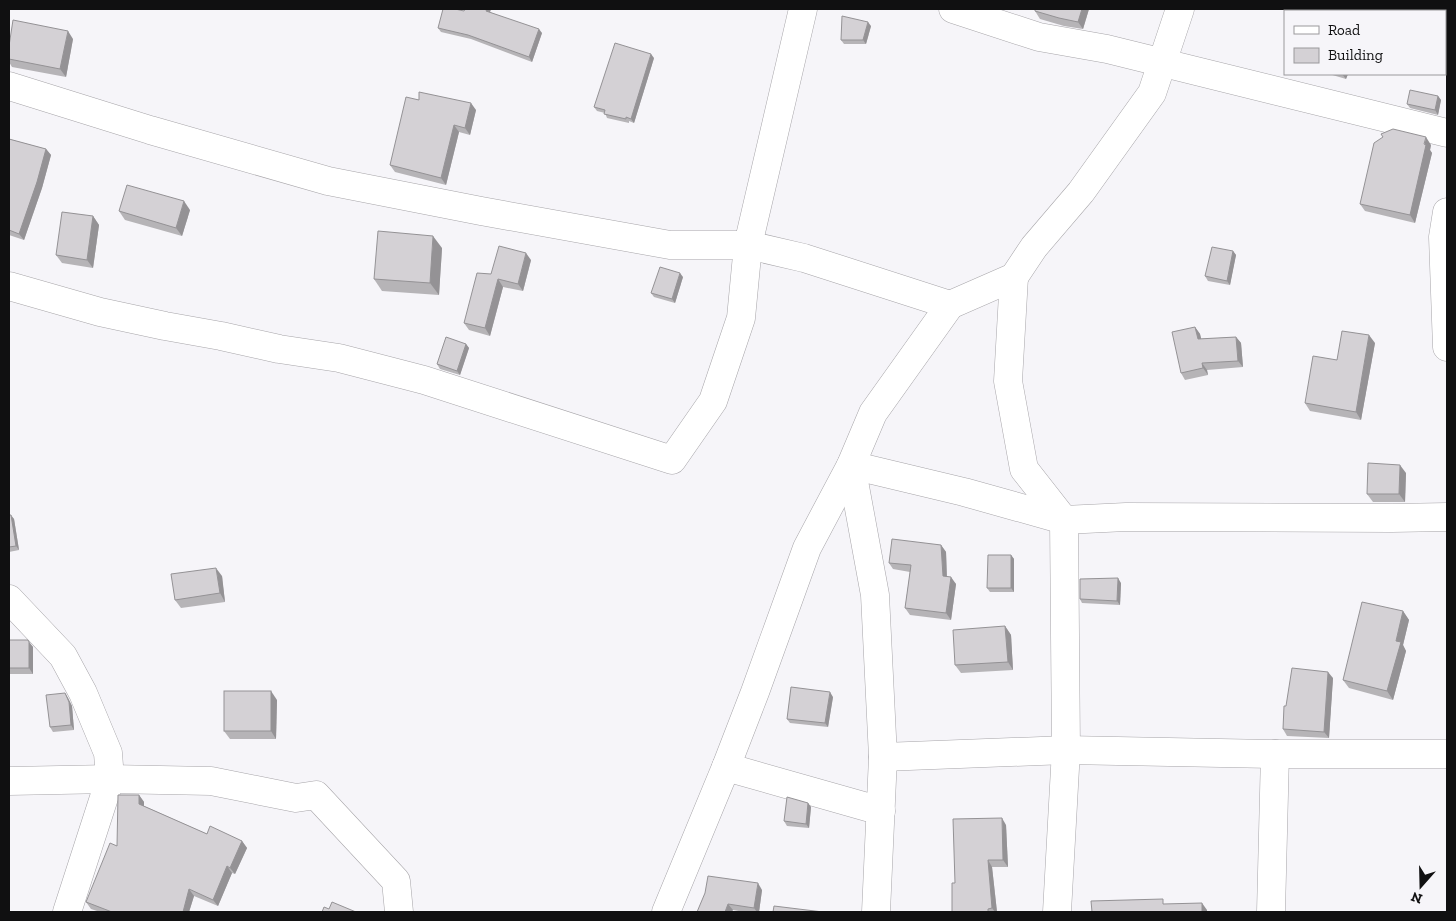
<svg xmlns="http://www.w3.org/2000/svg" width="1456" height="921" viewBox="0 0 1456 921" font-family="'Zilla Slab',serif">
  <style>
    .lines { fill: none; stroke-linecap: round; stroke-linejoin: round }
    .street-casing { stroke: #a7a5a9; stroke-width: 29 }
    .street { stroke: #fff; stroke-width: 28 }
    .wall { fill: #b6b4b7 }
    .shaded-wall { fill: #949295 }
    .building { fill: #d4d1d5; stroke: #949295 }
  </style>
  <rect width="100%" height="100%" fill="#f6f5f9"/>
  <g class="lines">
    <g class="street-casing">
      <g id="street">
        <path d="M 953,9 L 1039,37 L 1107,49 L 1447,133"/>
        <path d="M 9,86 L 150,130 L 328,181 L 481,211 L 670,245 L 748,245 L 804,258 L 950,305"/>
        <path d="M 1447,212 L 1443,237 L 1447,347"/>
        <path d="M 1014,277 L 1008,381 L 1024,469 L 1064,520 L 1066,750 L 1057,912"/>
        <path d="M 9,286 L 100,312 L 165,326 L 221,336 L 279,349 L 339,358 L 424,380 L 672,460 L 713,401 L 741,318 L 748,245 L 803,9"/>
        <path d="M 9,599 L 63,656 L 83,693 L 108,753 L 110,779 L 67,912"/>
        <path d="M 883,757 L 1066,750 L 1275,754 L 1447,754"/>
        <path d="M 726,767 L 881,811"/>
        <path d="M 9,781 L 110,779 L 211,781 L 296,798 L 316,795 L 396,881 L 399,912"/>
        <path d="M 666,912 L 726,767 L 755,692 L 807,548 L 851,465 L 873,413 L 950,305 L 1014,277 L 1034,247 L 1081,192 L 1152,93 L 1180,9"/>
        <path d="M 876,912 L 883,757 L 875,595 L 851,465 L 964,492 L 1064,520 L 1126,517 L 1392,518 L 1447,517"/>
        <path d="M 1271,912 L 1275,754"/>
      </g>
    </g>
    <use href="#street" class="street"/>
  </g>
  <g class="wall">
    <path d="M 465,9 L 491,9 L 490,12 L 542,33 L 532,62 L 471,39 L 441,32 L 438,28 L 464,11 Z"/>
    <path d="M 1035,9 L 1089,9 L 1083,29 L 1064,26 L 1040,19 L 1035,11 Z"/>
    <path d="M 871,26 L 866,44 L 844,44 L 841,40 Z"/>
    <path d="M 73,39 L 66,77 L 12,67 L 9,62 L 9,59 Z"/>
    <path d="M 654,58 L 634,123 L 629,121 L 629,123 L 607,118 L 605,113 L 597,111 L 594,107 Z"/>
    <path d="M 1329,74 L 1348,74 L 1346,79 Z"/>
    <path d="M 1438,96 L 1441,100 L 1438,115 L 1410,108 L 1407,104 Z"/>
    <path d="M 419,100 L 476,110 L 470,135 L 459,132 L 446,185 L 395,172 L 390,165 Z"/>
    <path d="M 9,139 L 46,149 L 51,155 L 42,188 L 24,240 L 9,235 Z"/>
    <path d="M 1431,145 L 1430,150 L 1432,153 L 1415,223 L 1365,211 L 1360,204 Z"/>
    <path d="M 190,210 L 182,236 L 125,220 L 119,211 Z"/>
    <path d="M 93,216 L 99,225 L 93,268 L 62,263 L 56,255 Z"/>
    <path d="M 442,248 L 439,295 L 382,291 L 374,279 Z"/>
    <path d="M 1233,251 L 1236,255 L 1230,285 L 1208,281 L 1205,276 Z"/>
    <path d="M 531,260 L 523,291 L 503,287 L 490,336 L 469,330 L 464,323 L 491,274 Z"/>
    <path d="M 683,277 L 675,303 L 654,297 L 651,293 Z"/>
    <path d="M 1195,327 L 1200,334 L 1201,339 L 1236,337 L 1241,343 L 1243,367 L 1207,370 L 1208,375 L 1185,380 L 1181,373 Z"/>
    <path d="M 1375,343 L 1361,420 L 1310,411 L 1305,403 L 1337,360 Z"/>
    <path d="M 466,344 L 469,348 L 460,375 L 440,369 L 437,364 Z"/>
    <path d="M 1406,473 L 1405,502 L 1373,502 L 1367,494 Z"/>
    <path d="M 9,515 L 14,519 L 19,550 L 9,552 Z"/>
    <path d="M 941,545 L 946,552 L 947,577 L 956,584 L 951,620 L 910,615 L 905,608 L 910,572 L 893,569 L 889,563 Z"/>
    <path d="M 1011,555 L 1014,559 L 1014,592 L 990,592 L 987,588 Z"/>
    <path d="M 222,576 L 225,602 L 181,608 L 175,600 Z"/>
    <path d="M 1121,583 L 1120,605 L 1082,603 L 1080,599 Z"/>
    <path d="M 1403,611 L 1409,620 L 1403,645 L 1406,651 L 1393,700 L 1349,688 L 1343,680 Z"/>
    <path d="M 1005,626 L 1011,635 L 1013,670 L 961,673 L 955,665 Z"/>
    <path d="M 9,640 L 29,642 L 33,647 L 33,674 L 9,674 Z"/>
    <path d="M 1333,678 L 1329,738 L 1287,736 L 1283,729 L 1286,706 Z"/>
    <path d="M 65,693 L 68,698 L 72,706 L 74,730 L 53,732 L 50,727 Z"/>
    <path d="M 833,697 L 828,727 L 790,723 L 787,719 Z"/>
    <path d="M 277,700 L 276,739 L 230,739 L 224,731 Z"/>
    <path d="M 139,795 L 144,802 L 144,806 L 207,834 L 242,841 L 247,848 L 235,874 L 232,873 L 218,906 L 194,896 L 189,912 L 100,912 L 91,909 L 86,902 L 117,846 Z"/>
    <path d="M 808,803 L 811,807 L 809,828 L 787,826 L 784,821 Z"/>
    <path d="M 1006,825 L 1008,867 L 992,867 L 997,912 L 952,912 L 955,883 Z"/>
    <path d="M 762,890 L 759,912 L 744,912 L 733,910 L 697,912 Z"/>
  </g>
  <g class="shaded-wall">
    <path d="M 487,9 L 491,9 L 489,15 L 486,11 Z"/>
    <path d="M 1082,9 L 1089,9 L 1083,29 L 1078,22 Z"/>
    <path d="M 868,22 L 871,26 L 866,44 L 863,40 Z"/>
    <path d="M 539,29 L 542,33 L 532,62 L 529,57 Z"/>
    <path d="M 68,31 L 73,39 L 66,77 L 60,69 Z"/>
    <path d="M 651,54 L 654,58 L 634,123 L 631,119 Z"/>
    <path d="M 1342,74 L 1348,74 L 1346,79 Z"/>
    <path d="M 1438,96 L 1441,100 L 1438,115 L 1435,110 Z"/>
    <path d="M 471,103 L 476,110 L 470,135 L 465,128 Z"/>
    <path d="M 454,125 L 459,132 L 446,185 L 441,178 Z"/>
    <path d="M 1426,137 L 1431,145 L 1430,150 L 1432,153 L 1415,223 L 1410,215 Z"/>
    <path d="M 46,149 L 51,155 L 42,188 L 24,240 L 19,234 Z"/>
    <path d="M 184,201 L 190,210 L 182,236 L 176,228 Z"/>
    <path d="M 93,216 L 99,225 L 93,268 L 87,260 Z"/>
    <path d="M 433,236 L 442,248 L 439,295 L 430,283 Z"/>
    <path d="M 1233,251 L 1236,255 L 1230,285 L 1227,281 Z"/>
    <path d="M 526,253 L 531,260 L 523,291 L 518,284 Z"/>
    <path d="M 680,273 L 683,277 L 675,303 L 672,299 Z"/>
    <path d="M 498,279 L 503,287 L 490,336 L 485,328 Z"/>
    <path d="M 1195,327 L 1200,334 L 1203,346 L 1198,339 Z"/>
    <path d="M 1369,335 L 1375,343 L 1361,420 L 1356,412 Z"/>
    <path d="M 1236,337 L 1241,343 L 1243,367 L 1238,361 Z"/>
    <path d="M 466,344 L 469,348 L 460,375 L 457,371 Z"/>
    <path d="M 1202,363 L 1207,370 L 1208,375 L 1203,368 Z"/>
    <path d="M 1400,465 L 1406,473 L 1405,502 L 1399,494 Z"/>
    <path d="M 11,515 L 14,519 L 19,550 L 16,546 Z"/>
    <path d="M 941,545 L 946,552 L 947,583 L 943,576 Z"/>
    <path d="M 1011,555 L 1014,559 L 1014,592 L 1011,588 Z"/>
    <path d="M 216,568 L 222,576 L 225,602 L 220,593 Z"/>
    <path d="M 951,577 L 956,584 L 951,620 L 946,613 Z"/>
    <path d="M 1118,578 L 1121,583 L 1120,605 L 1117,601 Z"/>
    <path d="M 1403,611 L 1409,620 L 1403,645 L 1406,651 L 1393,700 L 1387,691 L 1396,641 Z"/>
    <path d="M 1005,626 L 1011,635 L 1013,670 L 1008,662 Z"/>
    <path d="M 29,642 L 33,647 L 33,674 L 29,668 Z"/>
    <path d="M 1328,672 L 1333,678 L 1329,738 L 1324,732 Z"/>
    <path d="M 271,691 L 277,700 L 276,739 L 271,731 Z"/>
    <path d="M 830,692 L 833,697 L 828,727 L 825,723 Z"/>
    <path d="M 65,693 L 68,698 L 72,706 L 74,730 L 71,725 Z"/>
    <path d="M 139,795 L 144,802 L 144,811 L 139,804 Z"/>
    <path d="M 808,803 L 811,807 L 809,828 L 806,824 Z"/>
    <path d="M 1002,818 L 1006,825 L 1008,867 L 1003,860 Z"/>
    <path d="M 242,841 L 247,848 L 235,874 L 230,868 Z"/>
    <path d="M 988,860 L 992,867 L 997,912 L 995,912 L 992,908 Z"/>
    <path d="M 227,866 L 232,873 L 218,906 L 213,900 Z"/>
    <path d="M 758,883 L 762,890 L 759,912 L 757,912 L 754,908 Z"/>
    <path d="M 189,889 L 194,896 L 189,912 L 183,912 Z"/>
    <path d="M 1202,903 L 1207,910 L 1207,912 L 1202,912 Z"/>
    <path d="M 728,904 L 733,910 L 732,912 L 725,912 Z"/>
  </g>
  <g class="building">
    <path d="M 443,9 L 455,9 L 464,11 L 465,9 L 487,9 L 486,11 L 539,29 L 529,57 L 468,35 L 438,28 Z"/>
    <path d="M 1035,9 L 1082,9 L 1078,22 L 1059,18 L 1035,11 Z"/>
    <path d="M 1297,9 L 1305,11 L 1297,11 Z"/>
    <path d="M 842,16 L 868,22 L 863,40 L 841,40 Z"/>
    <path d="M 13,20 L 68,31 L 60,69 L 9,59 L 9,46 Z"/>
    <path d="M 615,43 L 651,54 L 631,119 L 626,117 L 626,119 L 604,114 L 605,110 L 594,107 Z"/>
    <path d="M 1410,90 L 1438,96 L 1435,110 L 1407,104 Z"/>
    <path d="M 419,92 L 471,103 L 465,128 L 454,125 L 441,178 L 390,165 L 406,97 L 419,100 Z"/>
    <path d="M 1393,129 L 1426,137 L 1424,144 L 1426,145 L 1410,215 L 1360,204 L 1374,143 L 1383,137 L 1381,134 Z"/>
    <path d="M 9,139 L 46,149 L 37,182 L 19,234 L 9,230 Z"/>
    <path d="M 127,185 L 184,201 L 176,228 L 119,211 Z"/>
    <path d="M 62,212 L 93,216 L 87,260 L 56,255 Z"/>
    <path d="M 378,231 L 433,236 L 430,283 L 374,279 Z"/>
    <path d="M 499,246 L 526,253 L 518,284 L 498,279 L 485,328 L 464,323 L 477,273 L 491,274 Z"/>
    <path d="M 1212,247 L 1233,251 L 1227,281 L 1205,276 Z"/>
    <path d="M 660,267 L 680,273 L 672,299 L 651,293 Z"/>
    <path d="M 1195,327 L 1198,339 L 1236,337 L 1238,361 L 1202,363 L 1203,368 L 1181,373 L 1172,332 Z"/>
    <path d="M 1342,331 L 1369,335 L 1356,412 L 1305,403 L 1313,356 L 1337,360 Z"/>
    <path d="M 446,337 L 466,344 L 457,371 L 437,364 Z"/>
    <path d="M 1368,463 L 1400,465 L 1399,494 L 1367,494 Z"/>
    <path d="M 9,515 L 11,515 L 16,546 L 9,547 Z"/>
    <path d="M 892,539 L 941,545 L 943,576 L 951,577 L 946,613 L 905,608 L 911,565 L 889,563 Z"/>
    <path d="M 988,555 L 1011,555 L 1011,588 L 987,588 Z"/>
    <path d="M 216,568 L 220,593 L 175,600 L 171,574 Z"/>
    <path d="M 1118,578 L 1117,601 L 1080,599 L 1080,579 Z"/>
    <path d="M 1362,602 L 1403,611 L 1396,641 L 1401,642 L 1387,691 L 1343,680 Z"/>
    <path d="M 1005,626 L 1008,662 L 955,665 L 953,630 Z"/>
    <path d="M 9,640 L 28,640 L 29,642 L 29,668 L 9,668 Z"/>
    <path d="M 1292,668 L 1328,672 L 1324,732 L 1283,729 L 1284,706 L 1286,706 Z"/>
    <path d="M 791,687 L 830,692 L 825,723 L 787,719 Z"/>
    <rect x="224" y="691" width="47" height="40"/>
    <path d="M 65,693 L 69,702 L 71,725 L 50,727 L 46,695 Z"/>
    <path d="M 118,795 L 139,795 L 139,804 L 207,834 L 210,826 L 242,841 L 230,868 L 227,866 L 213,900 L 189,889 L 183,912 L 112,912 L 86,902 L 110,843 L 117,846 Z"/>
    <path d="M 787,797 L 808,803 L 806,824 L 784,821 Z"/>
    <path d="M 1002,818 L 1003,860 L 988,860 L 992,908 L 988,909 L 988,912 L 952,912 L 952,883 L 955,883 L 953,819 Z"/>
    <path d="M 708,876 L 758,883 L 754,908 L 728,904 L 725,912 L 697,912 L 705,893 Z"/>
    <path d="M 1163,899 L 1163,904 L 1202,903 L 1202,912 L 1092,912 L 1091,901 Z"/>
    <path d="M 332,902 L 356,912 L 322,912 L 324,907 L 329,909 Z"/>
    <path d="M 774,906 L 823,912 L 773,912 Z"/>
  </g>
  <rect width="1456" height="921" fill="none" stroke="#101011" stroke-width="20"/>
  <rect x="1284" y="10" width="162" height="65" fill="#f6f5f9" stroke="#9a999c"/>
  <rect x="1294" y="26" width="25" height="8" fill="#ffffff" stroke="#9a999c"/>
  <text x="1328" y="35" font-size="15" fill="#101011">Road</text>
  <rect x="1294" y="48" width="25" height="15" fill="#d4d1d5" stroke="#9a999c"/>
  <text x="1328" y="60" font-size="15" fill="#101011">Building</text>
  <g transform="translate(1421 886) rotate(200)" stroke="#f6f5f9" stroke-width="4" paint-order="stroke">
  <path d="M0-4L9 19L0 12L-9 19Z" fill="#101011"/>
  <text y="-8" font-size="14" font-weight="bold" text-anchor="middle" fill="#101011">N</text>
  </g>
</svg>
